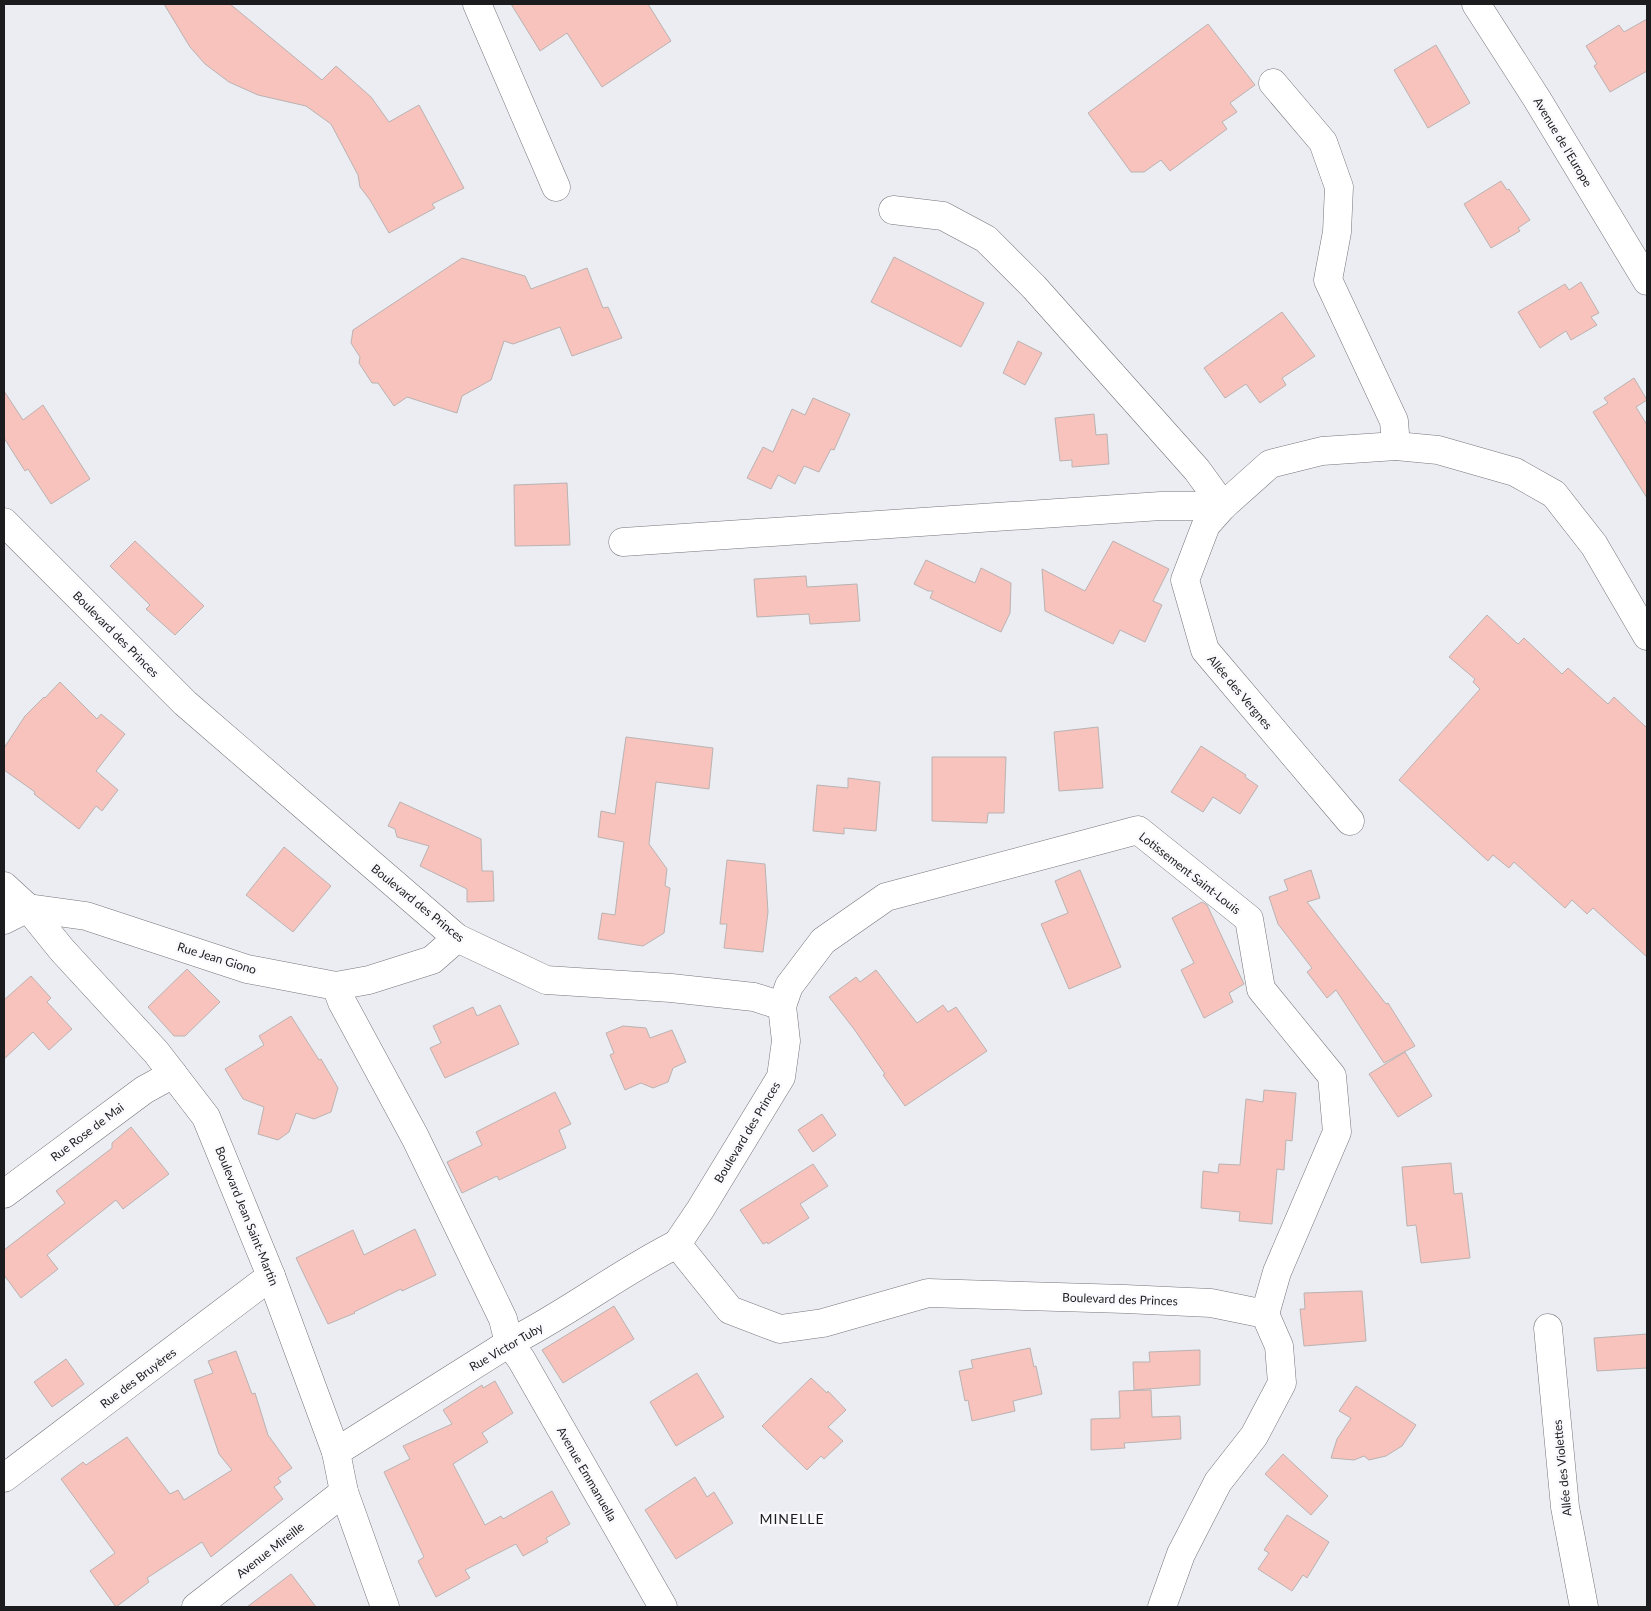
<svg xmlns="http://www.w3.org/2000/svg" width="1651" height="1611" viewBox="0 0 1651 1611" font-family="Lato,sans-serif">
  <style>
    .building { fill: #f7c3bc; stroke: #bab3b2 }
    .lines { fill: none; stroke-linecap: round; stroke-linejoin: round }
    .minor-casing { stroke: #75757b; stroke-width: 29 }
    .tertiary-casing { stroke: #75757b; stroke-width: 29 }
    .minor { stroke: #fff; stroke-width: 28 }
    .tertiary { stroke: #fff; stroke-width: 28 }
    .labels { text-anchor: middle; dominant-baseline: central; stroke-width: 5; stroke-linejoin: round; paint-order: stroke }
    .street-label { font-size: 12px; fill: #1c1c1e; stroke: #fafafe }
    .neighbourhood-label { font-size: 14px; letter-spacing: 1px; fill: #1c1c1e; stroke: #fafafe }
  </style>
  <rect width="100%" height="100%" fill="#ececf3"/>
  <g class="building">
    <path d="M 164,4 L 230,4 L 322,80 L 336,66 L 371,97 L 389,122 L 419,105 L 464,188 L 432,204 L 435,208 L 389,233 L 370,200 L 360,187 L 358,175 L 331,124 L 306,106 L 258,95 L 229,82 L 205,64 L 190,47 Z"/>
    <path d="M 511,4 L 648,4 L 671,41 L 602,87 L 567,33 L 540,51 Z"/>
    <path d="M 1647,19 L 1647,71 L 1610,92 L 1594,66 L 1597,64 L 1586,46 L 1619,25 L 1624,32 Z"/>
    <path d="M 1208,24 L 1255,85 L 1230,103 L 1237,112 L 1222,122 L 1227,129 L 1170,171 L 1161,160 L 1144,172 L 1131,172 L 1088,113 Z"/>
    <path d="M 1436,45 L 1470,103 L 1428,128 L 1394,70 Z"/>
    <path d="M 1501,181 L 1507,190 L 1509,189 L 1530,220 L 1518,228 L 1520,231 L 1491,248 L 1464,204 Z"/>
    <path d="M 894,257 L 984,303 L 961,347 L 871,302 Z"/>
    <path d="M 462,258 L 525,276 L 531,289 L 587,268 L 603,308 L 608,307 L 622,338 L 572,356 L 560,327 L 513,344 L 504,341 L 491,380 L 462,396 L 457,413 L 407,397 L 394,406 L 378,383 L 372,383 L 359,363 L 360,357 L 351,343 L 353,330 Z"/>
    <path d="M 1581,282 L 1599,313 L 1591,317 L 1597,325 L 1571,340 L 1566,331 L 1540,348 L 1518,312 L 1565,284 L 1569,290 Z"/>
    <path d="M 1282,312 L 1315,356 L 1282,378 L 1286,385 L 1260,403 L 1246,384 L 1225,398 L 1204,368 Z"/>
    <path d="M 1018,341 L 1042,353 L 1025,385 L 1003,373 Z"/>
    <path d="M 1634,378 L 1647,400 L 1636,407 L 1647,425 L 1647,498 L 1593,412 L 1608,403 L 1604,398 Z"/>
    <path d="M 4,391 L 23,420 L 43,405 L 90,479 L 51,504 L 28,469 L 25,471 L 4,438 Z"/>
    <path d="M 813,398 L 850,414 L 834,450 L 831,449 L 819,472 L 804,466 L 795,484 L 778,475 L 771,489 L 747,478 L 763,447 L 773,452 L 792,409 L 805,415 Z"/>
    <path d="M 1094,414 L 1096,435 L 1107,434 L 1109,464 L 1072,467 L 1072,460 L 1060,461 L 1055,418 Z"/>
    <path d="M 567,483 L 570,545 L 515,546 L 514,485 Z"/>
    <path d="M 135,541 L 204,606 L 175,635 L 146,609 L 150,605 L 110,566 Z"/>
    <path d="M 1113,541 L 1169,569 L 1153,601 L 1162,605 L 1145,642 L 1120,630 L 1113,644 L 1045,611 L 1042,569 L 1085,591 Z"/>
    <path d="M 926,560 L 975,583 L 981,568 L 1011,583 L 1010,613 L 1001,632 L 930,598 L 933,591 L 928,591 L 914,584 Z"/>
    <path d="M 806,576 L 807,587 L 857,584 L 860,621 L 810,624 L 809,614 L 757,617 L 754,579 Z"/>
    <path d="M 1487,615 L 1518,644 L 1524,638 L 1562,674 L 1568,668 L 1608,704 L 1614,697 L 1647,728 L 1647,957 L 1593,908 L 1587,914 L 1572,900 L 1565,908 L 1514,862 L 1509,868 L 1493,855 L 1488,861 L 1399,780 L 1480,689 L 1473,682 L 1475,679 L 1449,657 Z"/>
    <path d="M 60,682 L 97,719 L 101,714 L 125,734 L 96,771 L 118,790 L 102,811 L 96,806 L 79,829 L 34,794 L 35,792 L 4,770 L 4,748 L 25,716 L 44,697 L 45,698 Z"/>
    <path d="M 1098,727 L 1103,788 L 1059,791 L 1054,732 Z"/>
    <path d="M 626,737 L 713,748 L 709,789 L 656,782 L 649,844 L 667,869 L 665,886 L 670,888 L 664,933 L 643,946 L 598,939 L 602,913 L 615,915 L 624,842 L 598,837 L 601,811 L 615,814 Z"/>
    <path d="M 1201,746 L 1246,775 L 1245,777 L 1258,786 L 1240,814 L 1213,797 L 1203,812 L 1171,792 Z"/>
    <path d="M 932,757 L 1006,757 L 1004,813 L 988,813 L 987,823 L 932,821 Z"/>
    <path d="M 848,778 L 880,782 L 876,831 L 844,828 L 844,834 L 813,831 L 817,785 L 848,788 Z"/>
    <path d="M 400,802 L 481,839 L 482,871 L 493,871 L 494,901 L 467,902 L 467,889 L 420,866 L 429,846 L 397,837 L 395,829 L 388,826 Z"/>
    <path d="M 284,847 L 331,886 L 293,932 L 246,895 Z"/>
    <path d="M 727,860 L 765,864 L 768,912 L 763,952 L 724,948 L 727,924 L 720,924 Z"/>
    <path d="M 1080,870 L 1121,967 L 1069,989 L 1041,924 L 1068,913 L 1055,881 Z"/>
    <path d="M 1311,870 L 1320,898 L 1307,902 L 1386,1004 L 1388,1003 L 1415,1046 L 1384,1063 L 1336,990 L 1327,998 L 1307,972 L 1312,968 L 1278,924 L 1269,897 L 1288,890 L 1284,880 Z"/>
    <path d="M 1202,902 L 1207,905 L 1244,984 L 1229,993 L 1233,1002 L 1204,1018 L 1181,970 L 1194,963 L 1172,918 Z"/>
    <path d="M 187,969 L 220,1002 L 185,1036 L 174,1036 L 148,1007 Z"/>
    <path d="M 876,970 L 917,1023 L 943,1005 L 948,1012 L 956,1007 L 987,1051 L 905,1106 L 883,1075 L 885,1074 L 854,1029 L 829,997 L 856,977 L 860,982 Z"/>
    <path d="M 31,976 L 51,998 L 47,1002 L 72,1029 L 49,1050 L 33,1032 L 4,1059 L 4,1000 Z"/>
    <path d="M 500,1005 L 519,1044 L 445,1078 L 430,1048 L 441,1043 L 433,1026 L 473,1007 L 477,1016 Z"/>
    <path d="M 291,1016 L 319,1060 L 321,1059 L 338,1088 L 331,1112 L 314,1119 L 296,1113 L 289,1132 L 278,1140 L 258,1134 L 264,1107 L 243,1099 L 225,1069 L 264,1045 L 259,1036 Z"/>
    <path d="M 623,1026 L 646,1028 L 650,1038 L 672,1030 L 686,1062 L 673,1068 L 668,1082 L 653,1088 L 641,1083 L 625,1090 L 610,1055 L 614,1053 L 606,1033 Z"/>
    <path d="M 1405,1052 L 1432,1096 L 1398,1117 L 1369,1074 Z"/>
    <path d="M 1264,1090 L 1296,1093 L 1292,1141 L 1286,1140 L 1284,1170 L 1277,1169 L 1272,1224 L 1239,1221 L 1240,1212 L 1201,1208 L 1203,1171 L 1218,1173 L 1219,1164 L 1240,1165 L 1246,1099 L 1263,1102 Z"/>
    <path d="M 555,1092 L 571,1124 L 559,1130 L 566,1148 L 499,1180 L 497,1176 L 462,1193 L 447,1162 L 482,1145 L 476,1132 Z"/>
    <path d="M 822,1114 L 836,1135 L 813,1152 L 798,1130 Z"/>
    <path d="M 131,1127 L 169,1174 L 123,1209 L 116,1200 L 47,1255 L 58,1269 L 21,1298 L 4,1275 L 4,1250 L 65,1203 L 56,1191 L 112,1148 L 112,1143 Z"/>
    <path d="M 1451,1163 L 1454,1194 L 1462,1193 L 1470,1258 L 1421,1263 L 1416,1225 L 1407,1226 L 1402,1167 Z"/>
    <path d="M 813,1164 L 828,1186 L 800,1204 L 809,1218 L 768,1244 L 767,1242 L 763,1244 L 740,1210 Z"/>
    <path d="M 415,1229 L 436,1275 L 402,1291 L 401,1289 L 354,1312 L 355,1313 L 328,1324 L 296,1258 L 353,1230 L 364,1255 Z"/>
    <path d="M 1362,1291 L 1366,1341 L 1304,1346 L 1300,1309 L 1305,1309 L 1304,1293 Z"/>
    <path d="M 614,1306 L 634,1339 L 563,1383 L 542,1350 Z"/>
    <path d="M 1647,1334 L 1647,1368 L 1597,1371 L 1594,1338 Z"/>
    <path d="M 1030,1348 L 1034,1367 L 1036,1366 L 1042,1394 L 1013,1401 L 1015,1411 L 972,1421 L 968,1400 L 965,1401 L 959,1371 L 973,1368 L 971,1360 Z"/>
    <path d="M 1200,1350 L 1200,1385 L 1134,1390 L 1133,1362 L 1150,1362 L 1149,1352 Z"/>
    <path d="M 236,1351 L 252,1394 L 255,1393 L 268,1435 L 292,1468 L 278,1478 L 281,1482 L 274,1487 L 283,1499 L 211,1557 L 202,1542 L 147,1578 L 149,1582 L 116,1607 L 90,1571 L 115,1553 L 61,1479 L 83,1462 L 86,1465 L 127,1437 L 170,1494 L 178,1490 L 184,1500 L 232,1470 L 219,1454 L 194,1380 L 213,1373 L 208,1361 Z"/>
    <path d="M 66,1359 L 84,1384 L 52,1407 L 34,1382 Z"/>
    <path d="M 697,1373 L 724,1417 L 676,1446 L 650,1402 Z"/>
    <path d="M 811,1378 L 827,1393 L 828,1391 L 846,1410 L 828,1427 L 843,1441 L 824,1459 L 821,1456 L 807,1470 L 762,1426 Z"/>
    <path d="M 495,1381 L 513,1413 L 482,1433 L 488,1442 L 453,1464 L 485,1525 L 501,1516 L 503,1519 L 552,1491 L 570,1524 L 546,1538 L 548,1542 L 523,1556 L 516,1544 L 465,1570 L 470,1578 L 436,1597 L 418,1561 L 424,1557 L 384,1472 L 410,1459 L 403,1446 L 452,1424 L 443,1410 L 482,1385 L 483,1388 Z"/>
    <path d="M 1356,1386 L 1416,1425 L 1402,1446 L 1386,1456 L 1369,1460 L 1364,1456 L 1354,1460 L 1331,1458 L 1337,1439 L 1351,1418 L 1339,1411 Z"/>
    <path d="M 1151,1390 L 1152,1417 L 1180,1416 L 1181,1439 L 1124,1443 L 1125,1448 L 1091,1450 L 1091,1419 L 1120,1418 L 1119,1391 Z"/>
    <path d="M 1283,1454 L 1328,1496 L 1311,1515 L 1265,1474 Z"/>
    <path d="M 695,1477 L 707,1497 L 714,1492 L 733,1523 L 676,1559 L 645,1510 Z"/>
    <path d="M 1287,1515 L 1329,1542 L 1307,1578 L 1303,1575 L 1292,1591 L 1258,1569 L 1269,1553 L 1264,1550 Z"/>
    <path d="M 291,1574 L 316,1607 L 247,1607 Z"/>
  </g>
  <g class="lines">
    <g class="minor-casing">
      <g id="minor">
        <path d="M 477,4 L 556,187"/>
        <path d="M 1273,83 L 1323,142 L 1339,187 L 1337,232 L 1328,280 L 1394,421 L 1396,446"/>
        <path d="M 893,210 L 943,216 L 986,239 L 1034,287 L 1197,470 L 1223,506"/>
        <path d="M 4,522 L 185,703 L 457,938 L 546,980 L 671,988 L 754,997 L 782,1006 L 786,1041 L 781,1077 L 700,1210 L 677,1244 L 730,1310 L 780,1329 L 823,1323 L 928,1293 L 1125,1299 L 1211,1303 L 1265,1314 L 1279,1346 L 1282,1383 L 1254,1436 L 1218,1482 L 1181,1554 L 1162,1607"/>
        <path d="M 623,542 L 1161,506 L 1223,506"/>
        <path d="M 1350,821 L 1205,650 L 1185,580 L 1206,525 L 1223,506 L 1270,464 L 1322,451 L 1396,446 L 1438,450 L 1515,472 L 1554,494 L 1594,545 L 1647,636"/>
        <path d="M 4,886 L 28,908 L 62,950 L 156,1052 L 206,1117 L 271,1276 L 336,1452 L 344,1492 L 385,1607"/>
        <path d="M 4,920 L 28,908 L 86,916 L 247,969 L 336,986 L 369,980 L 432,960 L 457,938"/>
        <path d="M 336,986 L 342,1002 L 415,1137 L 503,1319 L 509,1343 L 521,1359 L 663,1607"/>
        <path d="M 782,1006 L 789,986 L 823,941 L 886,897 L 1138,830 L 1249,919 L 1261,989 L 1332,1076 L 1337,1132 L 1277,1272 L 1265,1314"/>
        <path d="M 4,1194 L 144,1090 L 173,1074"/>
        <path d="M 1548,1328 L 1565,1507 L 1584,1607"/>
        <path d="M 336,1452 L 509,1343 C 567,1314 619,1273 677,1244"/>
        <path d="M 4,1478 L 271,1276"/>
        <path d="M 196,1607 L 344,1492"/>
      </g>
    </g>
    <g class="tertiary-casing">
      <path id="tertiary" d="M 1476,4 L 1537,99 L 1647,281"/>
    </g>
    <use href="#minor" class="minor"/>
    <use href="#tertiary" class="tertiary"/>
  </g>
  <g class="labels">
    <g class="street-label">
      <text transform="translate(1563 142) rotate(59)">Avenue de l'Europe</text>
      <text transform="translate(116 634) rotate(45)">Boulevard des Princes</text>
      <text transform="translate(1240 692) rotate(50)">Allée des Vergnes</text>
      <text transform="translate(1190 873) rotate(38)">Lotissement Saint-Louis</text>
      <text transform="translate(418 903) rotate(39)">Boulevard des Princes</text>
      <text transform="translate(217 958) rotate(17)">Rue Jean Giono</text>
      <text transform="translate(87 1132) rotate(-37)">Rue Rose de Mai</text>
      <text transform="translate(747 1132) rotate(-59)">Boulevard des Princes</text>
      <text transform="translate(247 1216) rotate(68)">Boulevard Jean Saint-Martin</text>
      <text transform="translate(1120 1299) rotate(2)">Boulevard des Princes</text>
      <text transform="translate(506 1347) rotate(-30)">Rue Victor Tuby</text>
      <text transform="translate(138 1378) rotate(-37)">Rue des Bruyères</text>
      <text transform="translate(1562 1468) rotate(-96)">Allée des Violettes</text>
      <text transform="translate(587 1474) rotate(60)">Avenue Emmanuella</text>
      <text transform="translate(270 1550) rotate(-38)">Avenue Mireille</text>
    </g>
    <g class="neighbourhood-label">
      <text x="792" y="1518">MINELLE</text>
    </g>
  </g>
  <rect width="1651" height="1611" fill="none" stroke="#1c1c1e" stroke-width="10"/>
</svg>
